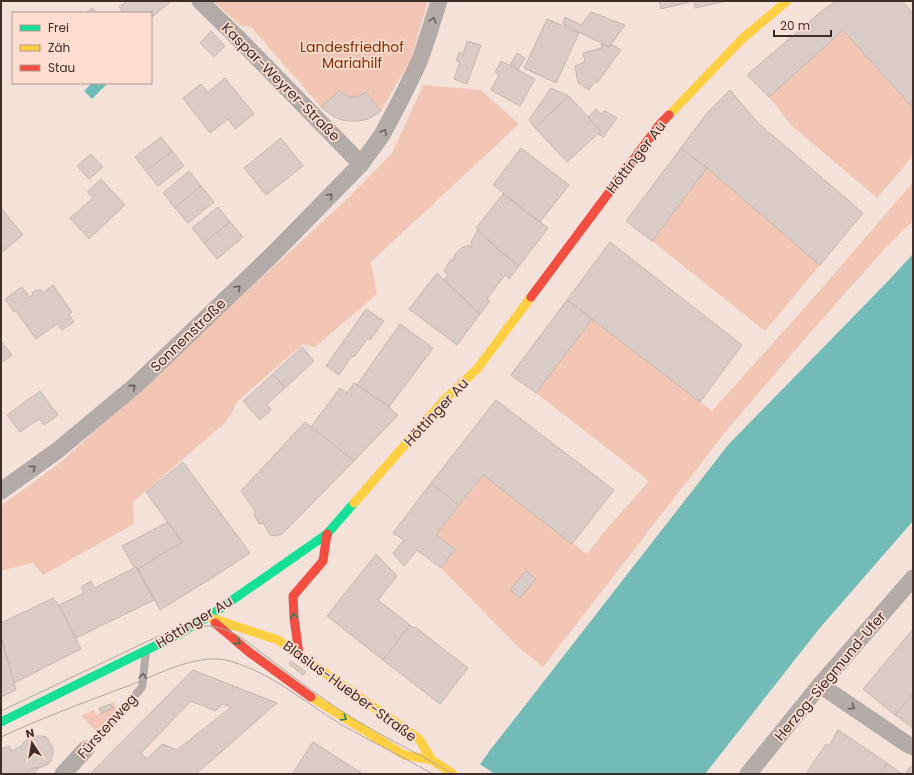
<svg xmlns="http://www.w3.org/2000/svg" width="914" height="775" viewBox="0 0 914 775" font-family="Poppins,sans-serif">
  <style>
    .green { fill: #f2c6b5 }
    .water { fill: #73bbb7 }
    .pier { fill: #f4e2da }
    .building { fill: #d9cbc5; stroke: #c4b6b0; fill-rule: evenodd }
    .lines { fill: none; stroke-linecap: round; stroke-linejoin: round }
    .lane { stroke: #b2aba8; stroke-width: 8 }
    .street { stroke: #b2aba8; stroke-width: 17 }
    .fast { stroke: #16e098; stroke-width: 9 }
    .slow { stroke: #ffcf43; stroke-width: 9 }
    .jam { stroke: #f24e42; stroke-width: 9 }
    .tram { stroke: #b0a6a3; stroke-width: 1 }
    .oneway { stroke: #6b615c }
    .oneway2 { stroke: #2b7f5c }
    .labels { text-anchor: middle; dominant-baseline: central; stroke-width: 3.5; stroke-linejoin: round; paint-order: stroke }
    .park-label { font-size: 14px; fill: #832d00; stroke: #ffddd0 }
    .street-label { font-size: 14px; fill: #3c2f2a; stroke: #ffddd0 }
  </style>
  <rect width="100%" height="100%" fill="#f4e2da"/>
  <g class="green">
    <path d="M 213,1 L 428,1 L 410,61 L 381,111 L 321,107 L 251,27 L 241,26 Z"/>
    <path d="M 843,30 L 913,108 L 913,156 L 877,198 L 791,125 L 769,97 Z"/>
    <path d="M 423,85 L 481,90 L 519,124 L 371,262 L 377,294 L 315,347 L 303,344 L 238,401 L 226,422 L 133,502 L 134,524 L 43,575 L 33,563 L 1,571 L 1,506 L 62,461 L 345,201 L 392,153 Z"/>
    <path d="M 707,168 L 820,265 L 765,331 L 652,241 Z"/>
    <path d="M 913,182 L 913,221 L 888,245 L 810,333 L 727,430 L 543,667 L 517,646 L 441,568 L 455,549 L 436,535 L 483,475 L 587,554 L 604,532 L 649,481 L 536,393 L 592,319 L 712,411 L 809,303 Z"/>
    <path d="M 114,702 L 117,711 L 98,731 L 95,730 L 82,717 L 83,715 L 94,710 L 96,715 L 112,709 L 111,703 Z"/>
  </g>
  <g class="water">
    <path d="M 92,83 L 108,83 L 92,99 L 84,91 Z"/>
    <path d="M 913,254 L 913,521 L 819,629 L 705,774 L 473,774 L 491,749 L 728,445 L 890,279 Z"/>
  </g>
  <path class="pier" d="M 478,763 L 495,774 L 471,774 Z"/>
  <g class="building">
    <path d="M 125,1 L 169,1 L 170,2 L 151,18 L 151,13 L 124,13 L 119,7 L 126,2 Z"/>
    <path d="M 659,1 L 726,1 L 695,8 L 694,1 L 661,9 Z"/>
    <path d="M 836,1 L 902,1 L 913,13 L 913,108 L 843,30 L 769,97 L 747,75 L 823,10 Z"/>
    <path d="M 92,8 L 97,13 L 86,13 Z"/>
    <path d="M 591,12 L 625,25 L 609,47 L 563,24 L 565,17 L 581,25 Z"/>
    <path d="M 547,19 L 579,33 L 556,83 L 524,68 Z"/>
    <path d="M 211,31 L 225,46 L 214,57 L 200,43 Z"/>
    <path d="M 467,41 L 481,45 L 467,84 L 454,79 L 460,62 L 456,61 L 459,52 L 463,54 Z"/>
    <path d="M 601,44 L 609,47 L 611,44 L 621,50 L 597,83 L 595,81 L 589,90 L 578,83 L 575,66 L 585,62 L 583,53 L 602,48 Z"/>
    <path d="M 517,53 L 525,58 L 518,70 L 510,65 Z"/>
    <path d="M 501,61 L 535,79 L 520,106 L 491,90 L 499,75 L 495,72 Z"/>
    <path d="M 225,78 L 254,114 L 235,129 L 228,119 L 210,133 L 183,98 L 201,84 L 208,92 Z"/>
    <path d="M 551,88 L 569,96 L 535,128 L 529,120 Z"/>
    <path d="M 730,90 L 758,123 L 863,213 L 820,265 L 707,168 L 681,148 L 707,113 Z"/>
    <path d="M 339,91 L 345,95 L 352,97 L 359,96 L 366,92 L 381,111 L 375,115 L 368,119 L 359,121 L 351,121 L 342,120 L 335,117 L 327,112 L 321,107 Z"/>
    <path d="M 569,96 L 601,131 L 567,162 L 535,128 Z"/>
    <path d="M 596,109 L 601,114 L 605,111 L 617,118 L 603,137 L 598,134 L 601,131 L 588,117 Z"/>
    <path d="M 161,137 L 172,151 L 146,171 L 135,157 Z"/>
    <path d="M 281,138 L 303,166 L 266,195 L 244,168 Z"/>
    <path d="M 521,148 L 569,185 L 540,222 L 493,185 Z"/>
    <path d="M 681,148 L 707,168 L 652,241 L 626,221 Z"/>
    <path d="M 172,151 L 184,166 L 158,186 L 146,171 Z"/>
    <path d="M 91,154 L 103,167 L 89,179 L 77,166 Z"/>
    <path d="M 189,171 L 201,186 L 175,208 L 163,193 Z"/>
    <path d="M 101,179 L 125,205 L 89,239 L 70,218 L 93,198 L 87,192 Z"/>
    <path d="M 201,186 L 214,202 L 188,223 L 175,208 Z"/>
    <path d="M 503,194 L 548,228 L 519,266 L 499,250 L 476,228 Z"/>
    <path d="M 218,207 L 230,222 L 204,243 L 192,228 Z"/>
    <path d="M 1,208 L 23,235 L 1,253 Z"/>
    <path d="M 230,222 L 243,237 L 217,259 L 204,243 Z"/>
    <path d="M 478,230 L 499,250 L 519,266 L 509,279 L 505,275 L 487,299 L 490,301 L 480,314 L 444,280 L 448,275 L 444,271 L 451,259 L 453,261 L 455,254 L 461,248 L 469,245 L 470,247 L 472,246 L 471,242 Z"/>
    <path d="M 610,242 L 742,345 L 700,402 L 567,300 Z"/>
    <path d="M 437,273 L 480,314 L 457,345 L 409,309 Z"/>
    <path d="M 53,285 L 72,312 L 69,315 L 74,322 L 62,330 L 57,324 L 36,339 L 16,311 L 14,312 L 5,299 L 22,287 L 30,297 L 32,296 L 33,292 L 37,290 L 41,290 L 43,293 Z"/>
    <path d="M 567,300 L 592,319 L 536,393 L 511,375 Z"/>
    <path d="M 366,309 L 384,321 L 370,340 L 368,338 L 354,357 L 352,356 L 339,375 L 326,366 Z"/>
    <path d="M 400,324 L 433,348 L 389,407 L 357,385 Z"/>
    <path d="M 1,341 L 12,355 L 1,363 Z"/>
    <path d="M 302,347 L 314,361 L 285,388 L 273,374 Z"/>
    <path d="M 273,374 L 285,388 L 267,404 L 271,410 L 260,420 L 243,401 Z"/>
    <path d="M 354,383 L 389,407 L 398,415 L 354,461 L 311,427 L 340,388 L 347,393 Z"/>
    <path d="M 40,391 L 58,415 L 44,425 L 39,419 L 20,432 L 7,415 Z"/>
    <path d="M 496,400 L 614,490 L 572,544 L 483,475 L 459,505 L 431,483 Z"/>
    <path d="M 305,422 L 354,461 L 282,534 L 277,536 L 270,535 L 263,523 L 259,524 L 254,515 L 256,512 L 241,491 Z"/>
    <path d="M 183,462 L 250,553 L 215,576 L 160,610 L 138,569 L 182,542 L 146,492 Z"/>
    <path d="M 431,483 L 459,505 L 436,535 L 455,549 L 441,568 L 417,550 L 404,566 L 393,553 L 404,540 L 393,533 Z"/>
    <path d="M 168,522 L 182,542 L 138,569 L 136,567 L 134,567 L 122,546 Z"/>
    <path d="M 376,554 L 397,576 L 378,600 L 410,625 L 383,660 L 327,616 Z"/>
    <path d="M 136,567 L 154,600 L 76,638 L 59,605 L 84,593 L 81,587 L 91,581 L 94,588 Z"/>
    <path d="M 526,571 L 536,579 L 520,598 L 510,590 Z"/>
    <path d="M 53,598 L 59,605 L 81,649 L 14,683 L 1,637 L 1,623 Z"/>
    <path d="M 410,625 L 414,628 L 415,627 L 468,668 L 440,704 L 383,660 Z"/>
    <path d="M 913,629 L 913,694 L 895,715 L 863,689 Z"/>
    <path d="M 1,641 L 2,641 L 16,690 L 1,697 Z"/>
    <path d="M 291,661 L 306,672 L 303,675 L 289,664 Z"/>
    <path d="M 193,670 L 277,703 L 196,774 L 90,774 ZM 191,701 L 215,711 L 223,704 L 231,707 L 177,750 L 162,744 L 147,759 L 141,753 Z"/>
    <path d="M 913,694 L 913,728 L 895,715 Z"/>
    <path d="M 111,704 L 113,709 L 101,713 L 99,708 Z"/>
    <path d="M 838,730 L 887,763 L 880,774 L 806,774 L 826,744 L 829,746 Z"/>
    <path d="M 33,736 L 42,736 L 46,737 L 49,741 L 53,749 L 53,753 L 51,761 L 47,765 L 42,767 L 34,768 L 24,774 L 1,774 L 1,749 L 9,746 L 12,751 L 21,746 L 23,743 L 29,738 Z"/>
    <path d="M 313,742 L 363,774 L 292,774 Z"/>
    <path d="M 887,763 L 902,774 L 880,774 Z"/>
    <path d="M 911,766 L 913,767 L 913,774 L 905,774 Z"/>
    <path d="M 34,768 L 39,768 L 33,774 L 24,774 Z"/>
  </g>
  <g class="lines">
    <path class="lane" d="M 86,749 L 105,732 L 142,687 L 146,652"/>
    <g class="street">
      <path d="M 200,1 L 236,36 L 361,164"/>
      <path d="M 1,491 L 58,450 L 136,385 L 274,253 L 361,164 L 382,135 L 402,97 L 419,62 L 427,39 L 439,1"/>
      <path d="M 820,685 L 907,744 L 913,747"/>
      <path d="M 63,774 L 86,749"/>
      <path d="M 748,774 L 820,685 L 913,578"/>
    </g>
    <g class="fast">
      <path d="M 208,617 L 327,534 L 354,503"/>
      <path d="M 1,722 L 181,633 L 208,617"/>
    </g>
    <g class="slow">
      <path d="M 669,115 L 743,38 L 787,1"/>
      <path d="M 354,503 L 444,400 L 477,369 L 531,297"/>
      <path d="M 208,617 L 278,640 L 419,739 L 432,760 L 453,774"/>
      <path d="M 311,697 L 404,755 L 432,760"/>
    </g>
    <g class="jam">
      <path d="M 531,297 L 660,124 L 669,115"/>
      <path d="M 215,623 L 249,652 L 311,697"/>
      <path d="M 299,654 L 294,618 L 293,596 L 323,561 L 327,534"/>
    </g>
    <g class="tram">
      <path d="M 1,711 L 167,632 C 186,626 204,623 223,629 C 240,634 252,646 266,656 C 290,674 313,692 337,708 C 374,733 415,751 453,774"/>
      <path d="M 1,737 C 42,718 85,702 128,686 C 157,675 194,654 226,660 C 235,662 244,666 252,669 C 285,684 312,707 342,725 C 372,742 403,757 433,774"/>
    </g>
  </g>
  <defs><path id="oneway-chevron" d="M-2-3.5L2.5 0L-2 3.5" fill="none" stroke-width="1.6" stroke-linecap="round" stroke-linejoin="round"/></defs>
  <g class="oneway">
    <use href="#oneway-chevron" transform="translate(433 20) rotate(-74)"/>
    <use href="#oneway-chevron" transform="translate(384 132) rotate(-60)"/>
    <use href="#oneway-chevron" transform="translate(330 196) rotate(-46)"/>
    <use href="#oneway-chevron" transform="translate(238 288) rotate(-44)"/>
    <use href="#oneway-chevron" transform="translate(133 387) rotate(-41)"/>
    <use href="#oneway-chevron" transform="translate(33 468) rotate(-36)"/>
    <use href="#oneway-chevron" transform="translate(143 676) rotate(-83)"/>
    <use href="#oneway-chevron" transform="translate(852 707) rotate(34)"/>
  </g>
  <g class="oneway2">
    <use href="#oneway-chevron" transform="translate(294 616) rotate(-95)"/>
    <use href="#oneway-chevron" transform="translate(238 642) rotate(41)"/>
    <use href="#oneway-chevron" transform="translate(344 718) rotate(32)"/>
  </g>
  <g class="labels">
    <g class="park-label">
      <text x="352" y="47">Landesfriedhof<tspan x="352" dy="16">Mariahilf</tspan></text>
    </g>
    <g class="street-label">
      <text transform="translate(281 82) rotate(45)">Kaspar-Weyrer-Straße</text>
      <text transform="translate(636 157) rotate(-52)">Höttinger Au</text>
      <text transform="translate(188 335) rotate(-44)">Sonnenstraße</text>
      <text transform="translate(436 412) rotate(-47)">Höttinger Au</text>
      <text transform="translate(194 622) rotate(-31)">Höttinger Au</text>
      <text transform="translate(830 676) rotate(-50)">Herzog-Siegmund-Ufer</text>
      <text transform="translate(350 691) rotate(36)">Blasius-Hueber-Straße</text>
      <text transform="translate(107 726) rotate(-48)">Fürstenweg</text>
    </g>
  </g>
  <rect width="914" height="775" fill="none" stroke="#3c2f2a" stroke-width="4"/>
  <rect x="12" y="12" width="140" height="72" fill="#ffddd0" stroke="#b1978e"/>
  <rect x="20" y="25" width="20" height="6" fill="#16e098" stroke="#b1978e"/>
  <text x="48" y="32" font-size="12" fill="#3c2f2a">Frei</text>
  <rect x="20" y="45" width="20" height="6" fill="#ffcf43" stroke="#b1978e"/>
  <text x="48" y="52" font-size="12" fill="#3c2f2a">Zäh</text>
  <rect x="20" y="65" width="20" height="6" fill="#f24e42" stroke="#b1978e"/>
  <text x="48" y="72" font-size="12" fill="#3c2f2a">Stau</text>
  <g transform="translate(32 743) rotate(348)" stroke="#ffddd0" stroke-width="3" paint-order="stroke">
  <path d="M0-3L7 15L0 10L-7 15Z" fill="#3c2f2a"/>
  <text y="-6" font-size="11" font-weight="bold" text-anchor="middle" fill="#3c2f2a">N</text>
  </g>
  <path d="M774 30v6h57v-6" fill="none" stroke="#3c2f2a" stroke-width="2"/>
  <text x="780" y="30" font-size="12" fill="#3c2f2a" stroke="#ffddd0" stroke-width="3" paint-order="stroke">20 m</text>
</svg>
